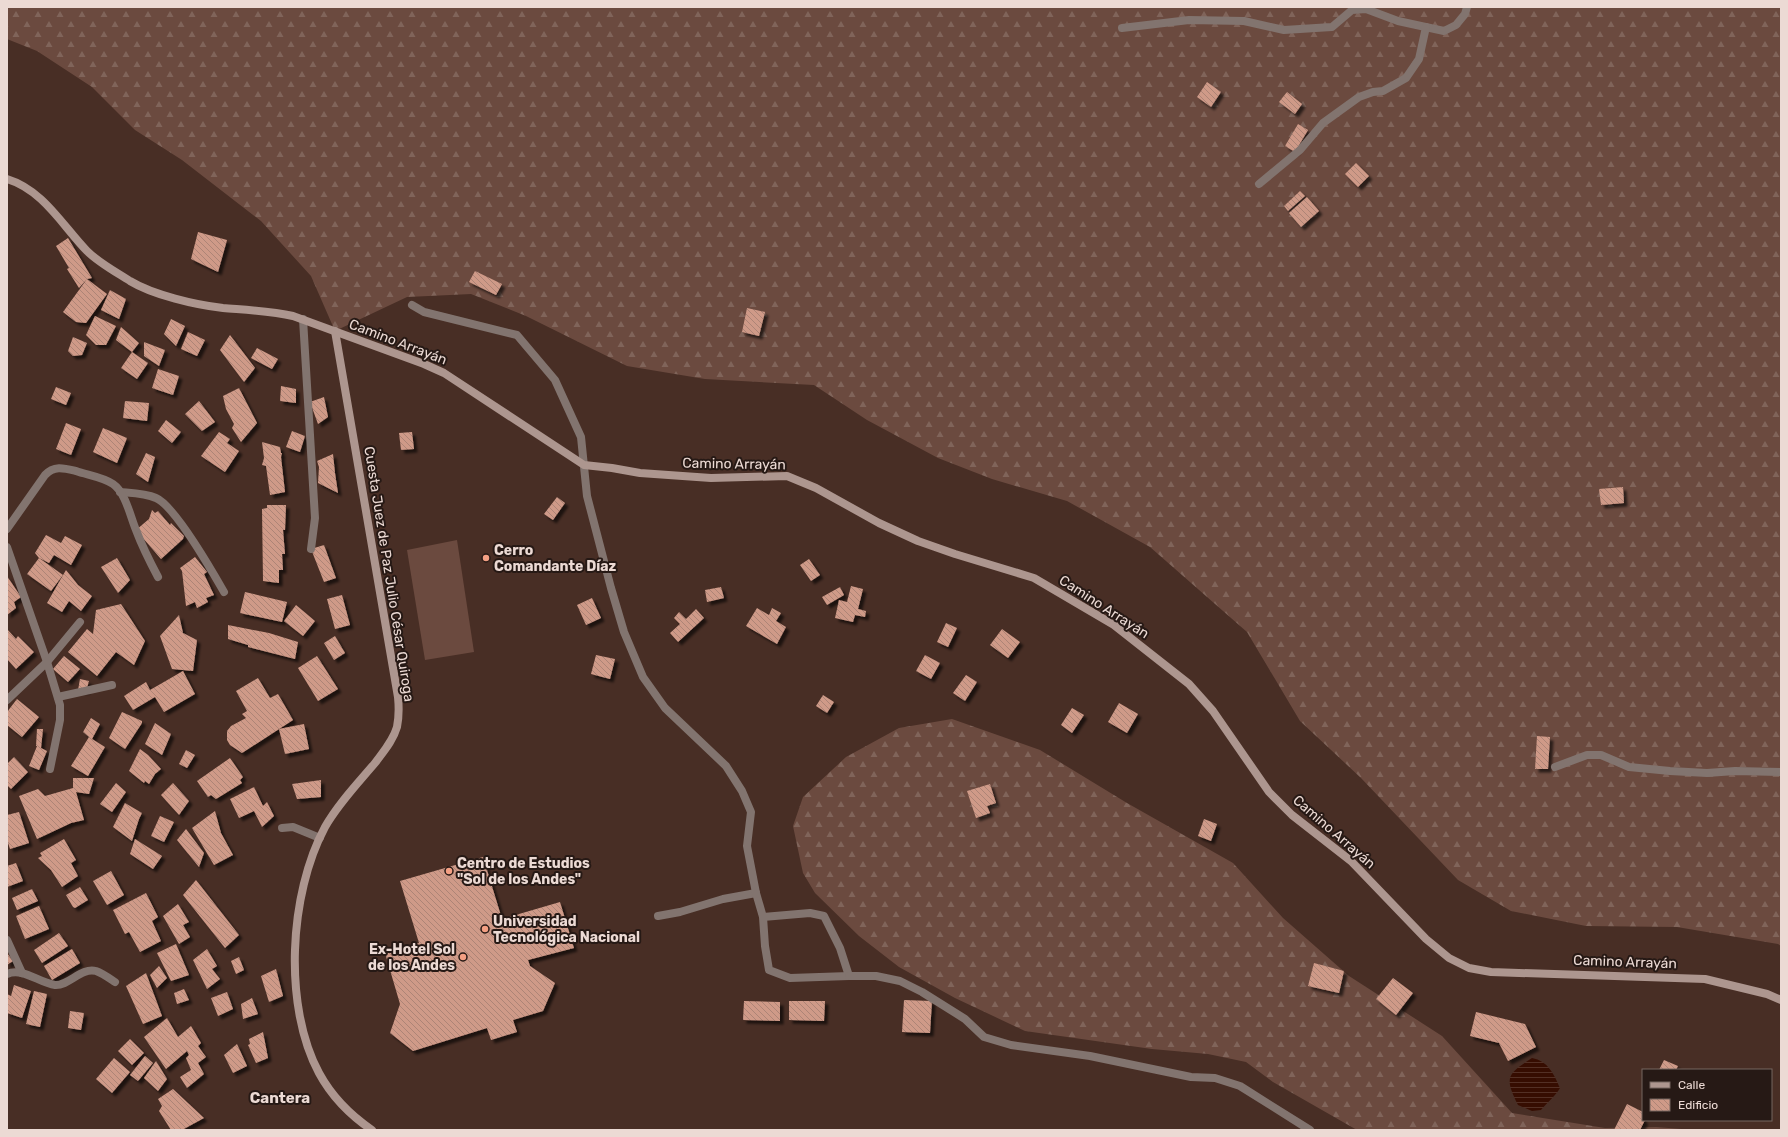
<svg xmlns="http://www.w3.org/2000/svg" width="1788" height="1137" viewBox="0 0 1788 1137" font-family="Rubik,sans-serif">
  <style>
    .forest { fill: url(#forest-firs) }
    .pitch { fill: #6b4a3f }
    .water { fill: url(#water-rules) }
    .building { fill: url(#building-back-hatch); filter: url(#shadow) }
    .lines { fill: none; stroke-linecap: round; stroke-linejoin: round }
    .lane { stroke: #82746f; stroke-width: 8 }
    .street { stroke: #82746f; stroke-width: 8 }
    .secondary { stroke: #ad968f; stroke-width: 8 }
    .poi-dot { fill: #f39f83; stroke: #261915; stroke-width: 1.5 }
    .labels { text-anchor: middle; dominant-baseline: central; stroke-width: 4; stroke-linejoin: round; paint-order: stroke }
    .street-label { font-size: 14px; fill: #ecdad4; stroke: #261915 }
    .poi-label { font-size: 14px; font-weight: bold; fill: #ecdad4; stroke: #261915; text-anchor: start }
    .neighbourhood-label { font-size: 15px; font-weight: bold; fill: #ecdad4; stroke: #261915 }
  </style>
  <defs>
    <pattern id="forest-firs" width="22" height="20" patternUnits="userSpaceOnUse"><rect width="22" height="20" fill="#6b4a3f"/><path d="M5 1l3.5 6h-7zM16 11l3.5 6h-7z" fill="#80645a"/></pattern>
    <pattern id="water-rules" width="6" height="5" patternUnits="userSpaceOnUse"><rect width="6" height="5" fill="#360d01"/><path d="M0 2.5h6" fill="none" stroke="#533025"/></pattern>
    <pattern id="building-back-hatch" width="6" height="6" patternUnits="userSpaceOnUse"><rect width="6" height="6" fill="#cf9a88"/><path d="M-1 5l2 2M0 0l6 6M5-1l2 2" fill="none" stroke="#ad8476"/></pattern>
    <filter id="shadow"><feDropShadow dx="3.5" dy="3.5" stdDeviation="1" flood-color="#0009"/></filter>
  </defs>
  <rect width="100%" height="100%" fill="#482e25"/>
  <g class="forest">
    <path d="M 7,7 L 1781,7 L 1781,946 L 1778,944 L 1677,927 L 1586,926 L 1511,911 L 1458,880 L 1361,778 L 1300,721 L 1247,632 L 1150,547 L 1067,501 L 992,479 L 938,458 L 867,420 L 814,385 L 705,379 L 627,366 L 526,316 L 471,294 L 407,297 L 335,331 L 311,276 L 261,221 L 182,160 L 135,130 L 92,87 L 37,51 L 7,39 Z"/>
    <path d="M 952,719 L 1040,750 L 1127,803 L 1233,863 L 1283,918 L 1349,976 L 1442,1036 L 1512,1113 L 1605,1128 L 1656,1127 L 1694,1130 L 1357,1130 L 1273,1082 L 1246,1062 L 1208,1054 L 1152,1049 L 1025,1031 L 955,998 L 899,967 L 859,936 L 815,893 L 803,873 L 793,826 L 803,797 L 846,757 L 899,728 Z"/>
  </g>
  <path class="pitch" d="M 457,540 L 474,652 L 425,660 L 407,550 Z"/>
  <path class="water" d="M 1532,1058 C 1548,1061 1554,1074 1560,1088 C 1556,1095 1547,1103 1541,1110 L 1532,1111 L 1518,1105 C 1504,1077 1507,1074 1532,1058 Z"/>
  <g class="building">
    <path d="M 1207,82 L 1221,92 L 1211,107 L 1197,97 Z"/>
    <path d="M 1287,92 L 1302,104 L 1295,114 L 1279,102 Z"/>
    <path d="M 1298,124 L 1308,130 L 1295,152 L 1285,146 Z"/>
    <path d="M 1356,163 L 1369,176 L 1358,187 L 1345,174 Z"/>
    <path d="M 1300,191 L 1305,196 L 1288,211 L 1284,206 Z"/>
    <path d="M 1307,197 L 1319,211 L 1301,227 L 1289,213 Z"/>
    <path d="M 198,232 L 227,240 L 218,272 L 191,259 Z"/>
    <path d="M 68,238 L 92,278 L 87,279 L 107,294 L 86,323 L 76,322 L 63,312 L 87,279 L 79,288 L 67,269 L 69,268 L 56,246 Z"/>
    <path d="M 475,271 L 502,284 L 496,295 L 469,282 Z"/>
    <path d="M 110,290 L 126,299 L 119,319 L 101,310 Z"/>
    <path d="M 747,308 L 765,312 L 759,336 L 742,332 Z"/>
    <path d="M 95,316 L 116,326 L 106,345 L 96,345 L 86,335 Z"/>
    <path d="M 171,319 L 185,326 L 176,346 L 164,334 Z"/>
    <path d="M 121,327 L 139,343 L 132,352 L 148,363 L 137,379 L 121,368 L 132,352 L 116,340 Z"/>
    <path d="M 188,332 L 205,340 L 197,356 L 181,349 Z"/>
    <path d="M 230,335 L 255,368 L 244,382 L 220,350 Z"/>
    <path d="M 73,337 L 87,343 L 82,355 L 73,356 L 68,351 Z"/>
    <path d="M 144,342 L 165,350 L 159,366 L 144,356 Z"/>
    <path d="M 257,348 L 278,359 L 272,369 L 251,358 Z"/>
    <path d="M 158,369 L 179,376 L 173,395 L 152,388 Z"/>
    <path d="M 281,386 L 296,389 L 296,403 L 280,401 Z"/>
    <path d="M 56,387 L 71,393 L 66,405 L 51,399 Z"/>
    <path d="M 239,388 L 257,423 L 241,442 L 232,428 L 234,424 L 226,409 L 223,396 Z"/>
    <path d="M 324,397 L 328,417 L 318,424 L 310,402 Z"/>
    <path d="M 125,401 L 149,403 L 147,421 L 123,418 Z"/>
    <path d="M 199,401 L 215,422 L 202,431 L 185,414 Z"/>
    <path d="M 166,420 L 181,432 L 172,443 L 158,431 Z"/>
    <path d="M 66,423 L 81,429 L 71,455 L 56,449 Z"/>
    <path d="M 103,428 L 127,438 L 117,463 L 93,452 Z"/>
    <path d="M 292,431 L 305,436 L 300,452 L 286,447 Z"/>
    <path d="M 219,432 L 230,439 L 227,443 L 239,451 L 225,472 L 201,456 Z"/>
    <path d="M 412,432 L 414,449 L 401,450 L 399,433 Z"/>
    <path d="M 262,442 L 280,447 L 281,453 L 282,453 L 281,457 L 285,492 L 270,495 L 266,466 L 262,465 L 264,458 Z"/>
    <path d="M 146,453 L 155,457 L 148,482 L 136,474 Z"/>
    <path d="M 333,454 L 335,473 L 338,493 L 318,483 L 319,467 L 317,461 Z"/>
    <path d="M 1623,487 L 1624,503 L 1601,505 L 1599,489 Z"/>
    <path d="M 557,497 L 565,503 L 553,520 L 544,514 Z"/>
    <path d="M 267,505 L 286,505 L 285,530 L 283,530 L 285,554 L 282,554 L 283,570 L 279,570 L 279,583 L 263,581 L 262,509 L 267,508 Z"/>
    <path d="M 152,510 L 155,513 L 158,511 L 170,525 L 171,523 L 184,536 L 183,539 L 161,559 L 136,530 L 149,519 Z"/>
    <path d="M 46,535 L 61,543 L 65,536 L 82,545 L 71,565 L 54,555 L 49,563 L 39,558 L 35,553 Z"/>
    <path d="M 324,545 L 336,578 L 324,582 L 311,549 Z"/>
    <path d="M 195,557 L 207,572 L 204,574 L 214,595 L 206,598 L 208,602 L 197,608 L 195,602 L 186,606 L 182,571 L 180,568 Z"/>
    <path d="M 39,558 L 63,575 L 51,591 L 27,574 Z"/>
    <path d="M 117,558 L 130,580 L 118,593 L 101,567 Z"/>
    <path d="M 809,559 L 820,575 L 811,581 L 800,565 Z"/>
    <path d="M 66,570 L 78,585 L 92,596 L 81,611 L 69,601 L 62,612 L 47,603 Z"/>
    <path d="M 7,576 L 21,597 L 14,602 L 16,608 L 7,615 Z"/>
    <path d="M 851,586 L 863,589 L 858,609 L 866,611 L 865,617 L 855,615 L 853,622 L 835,618 L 839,600 L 847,602 Z"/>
    <path d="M 721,587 L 724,598 L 707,602 L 705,590 Z"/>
    <path d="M 840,587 L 844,595 L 827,605 L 822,597 Z"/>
    <path d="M 245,592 L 287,602 L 282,622 L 240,613 Z"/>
    <path d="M 342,595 L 350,625 L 335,629 L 327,599 Z"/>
    <path d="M 592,598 L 601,618 L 586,625 L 577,605 Z"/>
    <path d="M 121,604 L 145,641 L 134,665 L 116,652 L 97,676 L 68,652 L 87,629 L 93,634 L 96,610 Z"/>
    <path d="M 296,605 L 315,621 L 303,636 L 284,621 Z"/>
    <path d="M 757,608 L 769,615 L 772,608 L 781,613 L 776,621 L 786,627 L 777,644 L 746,626 Z"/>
    <path d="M 696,609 L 704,618 L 678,642 L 670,633 L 680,624 L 674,618 L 679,612 L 686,619 Z"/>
    <path d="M 179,615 L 183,633 L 197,640 L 193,671 L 172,669 L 160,636 Z"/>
    <path d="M 946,623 L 957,628 L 948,647 L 937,642 Z"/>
    <path d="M 228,625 L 269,633 L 298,642 L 295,659 L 248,647 L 248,645 L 228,639 Z"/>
    <path d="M 7,629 L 16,639 L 18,636 L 34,652 L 16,669 L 7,659 Z"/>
    <path d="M 1002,629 L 1020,642 L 1008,658 L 990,645 Z"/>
    <path d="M 335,636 L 345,653 L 334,660 L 324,643 Z"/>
    <path d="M 596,655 L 615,659 L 610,679 L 591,674 Z"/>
    <path d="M 925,655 L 940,663 L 931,679 L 916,671 Z"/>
    <path d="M 64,656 L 80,669 L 68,682 L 53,669 Z"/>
    <path d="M 317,656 L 338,689 L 318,701 L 298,668 Z"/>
    <path d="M 183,671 L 195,694 L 164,712 L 155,697 L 133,710 L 124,696 L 146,682 L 150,690 Z"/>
    <path d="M 966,675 L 977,682 L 965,701 L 953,693 Z"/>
    <path d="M 258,678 L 270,698 L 278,694 L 293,720 L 242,753 L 230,745 L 227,740 L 227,731 L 231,726 L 246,718 L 242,714 L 247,711 L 236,691 Z"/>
    <path d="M 80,679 L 89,681 L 86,691 L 78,690 Z"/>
    <path d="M 823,695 L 834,702 L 827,713 L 816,706 Z"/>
    <path d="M 17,699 L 39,717 L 22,737 L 7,725 L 7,712 Z"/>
    <path d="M 1119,703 L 1138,714 L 1127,733 L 1108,722 Z"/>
    <path d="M 1072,708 L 1084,715 L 1072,733 L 1061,725 Z"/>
    <path d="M 122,712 L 142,721 L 142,723 L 125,749 L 109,738 Z"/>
    <path d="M 91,718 L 100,724 L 92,739 L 105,747 L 88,776 L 71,766 L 89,737 L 83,732 Z"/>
    <path d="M 155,723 L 171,734 L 162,755 L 145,744 Z"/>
    <path d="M 304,724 L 309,749 L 285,754 L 279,729 Z"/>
    <path d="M 37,729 L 43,729 L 41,748 L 47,751 L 39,770 L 29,766 L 37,746 L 36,746 Z"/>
    <path d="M 1537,736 L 1550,737 L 1548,769 L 1535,769 Z"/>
    <path d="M 140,749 L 148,755 L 161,769 L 155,774 L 149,784 L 145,781 L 144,783 L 129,771 Z"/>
    <path d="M 186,750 L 195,755 L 187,768 L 179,764 Z"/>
    <path d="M 14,757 L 28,772 L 11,789 L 7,785 L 7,764 Z"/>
    <path d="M 230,758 L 243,777 L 240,780 L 242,783 L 216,799 L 211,795 L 208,797 L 197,781 Z"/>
    <path d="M 73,778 L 94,778 L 89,794 L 76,792 L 84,820 L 71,823 L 37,839 L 19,796 L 38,789 L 45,796 L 73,788 Z"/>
    <path d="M 321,780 L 321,797 L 297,799 L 292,784 Z"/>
    <path d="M 116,783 L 126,792 L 112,812 L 100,804 Z"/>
    <path d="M 173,783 L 189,801 L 179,815 L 161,795 Z"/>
    <path d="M 990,784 L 996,803 L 987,806 L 990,813 L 976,818 L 967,791 Z"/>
    <path d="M 254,787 L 263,806 L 267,802 L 274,816 L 262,827 L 254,811 L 239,818 L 230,799 Z"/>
    <path d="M 125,803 L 142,813 L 139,819 L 132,841 L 113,827 Z"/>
    <path d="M 215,811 L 221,833 L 233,855 L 214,865 L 192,828 Z"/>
    <path d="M 19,812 L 29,843 L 10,849 L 7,840 L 7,815 Z"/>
    <path d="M 160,816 L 174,822 L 164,842 L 151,836 Z"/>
    <path d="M 1204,819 L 1217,824 L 1211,841 L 1198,836 Z"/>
    <path d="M 186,829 L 204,853 L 199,867 L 177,840 Z"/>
    <path d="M 64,839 L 76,860 L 71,863 L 78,876 L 62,887 L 51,870 L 38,858 L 42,856 L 40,853 Z"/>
    <path d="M 135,839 L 162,856 L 153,869 L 130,854 Z"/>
    <path d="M 483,857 L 502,919 L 560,902 L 574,948 L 528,960 L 530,966 L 555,983 L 543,1011 L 513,1020 L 517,1032 L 491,1040 L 487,1028 L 413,1051 L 390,1033 L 400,1004 L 385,953 L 419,943 L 400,881 Z"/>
    <path d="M 16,863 L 23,881 L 7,887 L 7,866 Z"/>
    <path d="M 111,871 L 124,895 L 107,905 L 93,881 Z"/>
    <path d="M 196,880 L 239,935 L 225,948 L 183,895 Z"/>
    <path d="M 80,887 L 88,900 L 75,908 L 73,907 L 66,895 Z"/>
    <path d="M 32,889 L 38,901 L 17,910 L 12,898 Z"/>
    <path d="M 146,893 L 158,917 L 152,921 L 161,941 L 140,952 L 129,932 L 125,934 L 113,910 Z"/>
    <path d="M 178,904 L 189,922 L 183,925 L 190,937 L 179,944 L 163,916 Z"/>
    <path d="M 39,906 L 49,929 L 25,939 L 16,916 Z"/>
    <path d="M 59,933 L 68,946 L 42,963 L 34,950 Z"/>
    <path d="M 176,944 L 189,975 L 171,981 L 157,953 Z"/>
    <path d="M 72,949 L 80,963 L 52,980 L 44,966 Z"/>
    <path d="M 207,949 L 217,966 L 212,969 L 220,979 L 207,989 L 193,960 Z"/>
    <path d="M 7,953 L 13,961 L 7,965 Z"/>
    <path d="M 239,957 L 244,970 L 236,974 L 231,961 Z"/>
    <path d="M 1314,963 L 1344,971 L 1339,993 L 1308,986 Z"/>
    <path d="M 159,966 L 167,978 L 157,988 L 150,975 Z"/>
    <path d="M 276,969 L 283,996 L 269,1002 L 261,976 Z"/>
    <path d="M 146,973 L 162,1016 L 143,1024 L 126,986 Z"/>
    <path d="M 1393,978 L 1413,993 L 1396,1015 L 1376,999 Z"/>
    <path d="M 14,985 L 31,991 L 22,1018 L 7,1013 L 7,994 L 11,996 Z"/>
    <path d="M 184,989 L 189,1000 L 177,1004 L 174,993 Z"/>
    <path d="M 34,991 L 47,994 L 40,1027 L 26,1024 Z"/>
    <path d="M 227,992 L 233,1009 L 218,1016 L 211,998 Z"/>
    <path d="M 252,998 L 258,1014 L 243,1019 L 241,1004 Z"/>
    <path d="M 904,1000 L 932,1001 L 930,1033 L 902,1032 Z"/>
    <path d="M 744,1001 L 780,1002 L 780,1021 L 743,1020 Z"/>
    <path d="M 789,1001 L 825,1001 L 824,1021 L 789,1020 Z"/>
    <path d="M 70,1011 L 84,1013 L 81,1030 L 68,1028 Z"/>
    <path d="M 1476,1012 L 1525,1024 L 1536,1047 L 1508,1061 L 1499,1043 L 1470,1036 Z"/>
    <path d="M 167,1018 L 178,1037 L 191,1026 L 201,1043 L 198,1046 L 206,1057 L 198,1063 L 204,1074 L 187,1088 L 180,1077 L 191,1070 L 186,1058 L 189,1055 L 187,1051 L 166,1069 L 144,1037 Z"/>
    <path d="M 263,1032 L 268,1058 L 256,1063 L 248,1045 L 250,1044 L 249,1039 Z"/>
    <path d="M 130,1039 L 144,1053 L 132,1065 L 118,1051 Z"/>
    <path d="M 237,1044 L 247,1066 L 233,1073 L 224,1055 Z"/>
    <path d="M 145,1056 L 153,1063 L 138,1081 L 130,1075 Z"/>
    <path d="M 114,1058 L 130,1072 L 112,1093 L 96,1079 Z"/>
    <path d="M 1664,1060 L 1678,1066 L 1676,1070 L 1659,1070 Z"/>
    <path d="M 156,1061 L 167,1079 L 158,1091 L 144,1078 Z"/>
    <path d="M 173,1089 L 204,1118 L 182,1130 L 171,1130 L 159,1111 L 162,1106 L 158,1099 Z"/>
    <path d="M 1627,1104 L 1643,1112 L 1643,1120 L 1645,1120 L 1640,1130 L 1614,1130 Z"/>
  </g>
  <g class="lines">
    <g class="lane">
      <path d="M 1122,28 L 1189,20 L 1244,21 L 1284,30 L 1332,27 L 1352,10 L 1366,9 L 1398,21 L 1444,31 L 1456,25 L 1465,14 L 1467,7"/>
      <path d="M 1259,184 L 1300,150 L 1323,123 L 1359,97 L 1373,92 L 1383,91 L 1406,78 L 1419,59 L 1426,27"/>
      <path d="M 303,319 L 315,518 L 311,549"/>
      <path d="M 120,492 C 132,493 145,493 156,498 C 175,506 212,571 224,592"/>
      <path d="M 7,529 L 45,475 C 54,465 64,468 76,471 C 87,475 103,477 113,484 C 126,493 130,516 136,530 C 142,546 150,562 158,577"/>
      <path d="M 7,547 L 47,662 L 60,705 L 60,720 L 50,769"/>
      <path d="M 58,697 L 112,685"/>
      <path d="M 7,700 L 47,662 L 80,622"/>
      <path d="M 282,828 L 293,827 L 320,838"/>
      <path d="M 658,916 L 680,912 L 723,899 L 756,893"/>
      <path d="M 7,940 L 22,973"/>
      <path d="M 7,974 C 23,967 39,983 55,985 C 69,986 81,967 96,971 C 102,973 109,978 115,982"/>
    </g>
    <g class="street">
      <path d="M 412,305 L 424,312 L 517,335 L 555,380 L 581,437 L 587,496 L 611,588 L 624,632 L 643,677 L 665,708 L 726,766 L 742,791 L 751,812 L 747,846 L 756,893 L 763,917 L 765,946 L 769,970 L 790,978 L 849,976 L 840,948 L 824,916 L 810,913 L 763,917"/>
      <path d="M 1555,767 L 1587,755 L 1601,755 L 1629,767 L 1670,771 L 1707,773 L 1735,771 L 1781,772"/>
      <path d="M 849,976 L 876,976 L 900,981 L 922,992 L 965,1019 L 984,1037 L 1011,1045 L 1090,1056 L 1191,1077 L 1215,1078 L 1240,1086 L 1310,1130"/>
    </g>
    <g class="secondary">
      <path d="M 7,179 C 43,190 62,225 87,251 C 99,263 116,272 130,281 C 153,295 196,305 223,308 C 247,310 270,311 293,316 L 424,364 L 444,373 L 584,465 L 612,468 L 640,473 L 711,478 L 787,476 L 816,488 L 879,523 L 918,541 L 955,554 L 1034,578 L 1114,625 L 1189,684 L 1213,711 L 1269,792 L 1292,815 L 1351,861 L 1426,939 L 1449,958 L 1469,968 L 1491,972 L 1705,979 L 1767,994 L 1781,1000"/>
      <path d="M 335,331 L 398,697 C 399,707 399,717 397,727 C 393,741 383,752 375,763 C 358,783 338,804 325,827 C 289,894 283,1006 319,1073 C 332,1097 350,1115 372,1130"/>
    </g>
  </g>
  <g class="poi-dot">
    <circle cx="486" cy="558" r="4"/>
    <circle cx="449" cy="871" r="4"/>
    <circle cx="485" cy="929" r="4"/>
    <circle cx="463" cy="957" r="4"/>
  </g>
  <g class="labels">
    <g class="street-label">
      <text transform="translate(398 342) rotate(21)">Camino Arrayán</text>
      <text transform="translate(734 464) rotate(1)">Camino Arrayán</text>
      <text transform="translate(389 574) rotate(81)">Cuesta Juez de Paz Julio César Quiroga</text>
      <text transform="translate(1104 607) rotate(33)">Camino Arrayán</text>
      <text transform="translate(1334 832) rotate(41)">Camino Arrayán</text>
      <text transform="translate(1625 962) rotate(2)">Camino Arrayán</text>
    </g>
    <g class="poi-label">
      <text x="494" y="550">Cerro<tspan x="494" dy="16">Comandante Díaz</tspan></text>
      <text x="457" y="863">Centro de Estudios<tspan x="457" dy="16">"Sol de los Andes"</tspan></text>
      <text x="493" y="921">Universidad<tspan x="493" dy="16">Tecnológica Nacional</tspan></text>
      <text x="455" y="949" text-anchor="end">Ex-Hotel Sol<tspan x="455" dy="16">de los Andes</tspan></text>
    </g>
    <g class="neighbourhood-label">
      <text x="280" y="1098">Cantera</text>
    </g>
  </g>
  <rect width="1788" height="1137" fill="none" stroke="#ecdad4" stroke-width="16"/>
  <rect x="1642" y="1069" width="130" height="52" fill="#261915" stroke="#756661"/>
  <rect x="1650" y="1082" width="20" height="6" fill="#ad968f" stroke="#756661"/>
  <text x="1678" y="1089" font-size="12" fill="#ecdad4">Calle</text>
  <rect x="1650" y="1099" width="20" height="12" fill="url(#building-back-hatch)" stroke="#756661"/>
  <text x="1678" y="1109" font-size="12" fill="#ecdad4">Edificio</text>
</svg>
